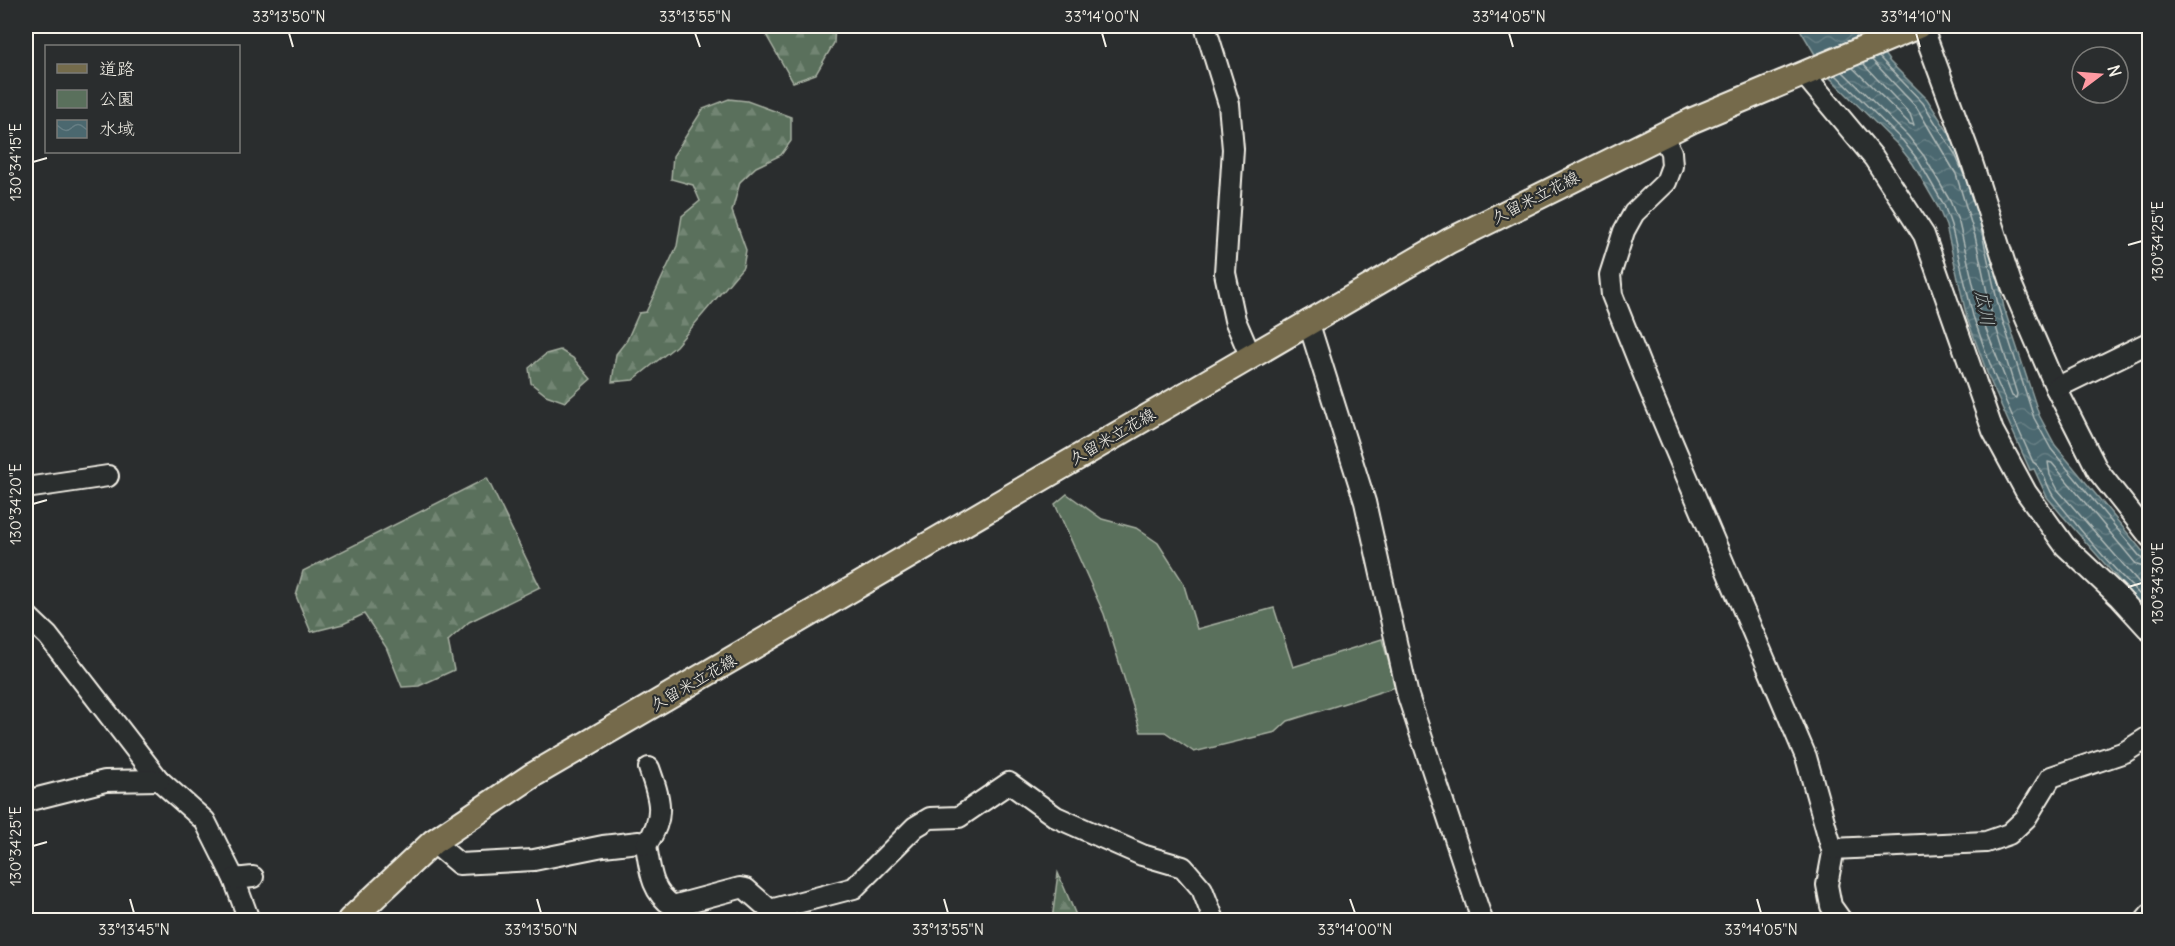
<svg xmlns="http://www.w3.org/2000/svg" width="2175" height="946" viewBox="0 0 2175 946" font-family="Delius,'Klee One',sans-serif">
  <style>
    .forest { fill: url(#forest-firs); stroke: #a7b0a2; stroke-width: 1.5 }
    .green { fill: #5a705c; stroke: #a7b0a2; stroke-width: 1.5 }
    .water { fill: url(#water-waves); stroke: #8f9f9f; stroke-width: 1.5 }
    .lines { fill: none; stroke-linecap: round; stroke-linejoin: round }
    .shore { stroke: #b0bab8; stroke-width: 1.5 }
    .minor-casing { stroke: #f4f1e8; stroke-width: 24 }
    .major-casing { stroke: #f4f1e8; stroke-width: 28 }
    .minor { stroke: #2a2d2e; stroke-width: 20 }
    .major { stroke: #746b4b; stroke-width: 24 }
    .ticks { fill: none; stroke: #f4f1e8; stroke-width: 2 }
    .labels { text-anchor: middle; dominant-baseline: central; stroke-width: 4.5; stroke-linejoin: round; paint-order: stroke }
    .street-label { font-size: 16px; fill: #f4f1e8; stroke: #2a2d2e }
    .water-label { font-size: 18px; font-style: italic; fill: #b0bab8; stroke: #2a2d2e }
    .neatline { fill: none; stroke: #f4f1e8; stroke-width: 2 }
    .ticks-label { font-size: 15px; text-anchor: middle; fill: #f4f1e8 }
  </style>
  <defs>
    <pattern id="forest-firs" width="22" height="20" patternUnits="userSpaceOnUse" patternTransform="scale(1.5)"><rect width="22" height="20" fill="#5a705c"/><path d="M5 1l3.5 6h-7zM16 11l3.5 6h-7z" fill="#728573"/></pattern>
    <pattern id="water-waves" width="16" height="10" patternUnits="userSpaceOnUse" patternTransform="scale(1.5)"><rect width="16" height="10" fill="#4b686f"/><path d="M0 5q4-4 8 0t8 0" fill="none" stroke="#667e84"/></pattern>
  </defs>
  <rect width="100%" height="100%" fill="#2a2d2e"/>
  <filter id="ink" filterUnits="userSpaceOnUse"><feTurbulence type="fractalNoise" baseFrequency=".0167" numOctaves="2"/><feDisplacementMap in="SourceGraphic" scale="12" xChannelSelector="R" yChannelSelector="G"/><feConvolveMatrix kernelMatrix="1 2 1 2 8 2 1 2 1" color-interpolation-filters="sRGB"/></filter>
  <g filter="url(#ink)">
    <g class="forest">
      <path d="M 761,26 L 835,26 L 834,43 L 816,74 L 793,82 Z"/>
      <path d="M 729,99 L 747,101 L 791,117 L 791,141 L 781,155 L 756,167 L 740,182 L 732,211 L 746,250 L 743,267 L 676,346 L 633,380 L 612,382 L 616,354 L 627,340 L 639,313 L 646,312 L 677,246 L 682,216 L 700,201 L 693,185 L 671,179 L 673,156 L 703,109 Z"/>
      <path d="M 560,350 L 573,358 L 591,379 L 565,402 L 546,395 L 531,383 L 529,368 L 546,354 Z"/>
      <path d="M 487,478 L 540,587 L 469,622 L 448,641 L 454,670 L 419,686 L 402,687 L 386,647 L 364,614 L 343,624 L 311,632 L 296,596 L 303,571 Z"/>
      <path d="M 1058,873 L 1078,920 L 1052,920 Z"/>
    </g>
    <path class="green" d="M 1067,494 L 1102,519 L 1136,528 L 1158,543 L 1183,582 L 1197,629 L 1274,608 L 1293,667 L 1382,639 L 1396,687 L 1288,721 L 1276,732 L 1194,752 L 1165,732 L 1141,732 L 1104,614 L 1055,504 Z"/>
    <path class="water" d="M 1798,26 L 1863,26 L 1890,62 L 1927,99 L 1961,152 L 1989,233 L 2004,308 L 2039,415 L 2055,445 L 2149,559 L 2149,614 L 2061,514 L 2047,497 L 2034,469 L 2030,470 L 1989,378 L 1967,318 L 1946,226 L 1938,207 L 1913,164 L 1898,145 L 1828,76 Z"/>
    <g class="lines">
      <g class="shore">
        <path d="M 1879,57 L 1923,103 L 1955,154 L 1964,175"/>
        <path d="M 1853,68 L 1910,124 L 1914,125 L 1910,114 L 1863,64"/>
        <path d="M 1843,72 L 1908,136 L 1924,156 L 1950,201 L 1959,223 L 1980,314 L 2012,396 L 2016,398 L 2017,394 L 1991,311 L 1975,236 L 1956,174 L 1917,108 L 1872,60"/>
        <path d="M 1836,75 L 1903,141 L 1918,160 L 1944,205 L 1951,225 L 1973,316 L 1994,375 L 2033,462 C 2044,468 2046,486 2054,497 C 2083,534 2116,572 2150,605"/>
        <path d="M 1979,220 L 1999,309 L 2034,418 L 2051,449 L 2142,559 L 2150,562"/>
        <path d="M 2150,569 L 2137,565 L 2052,463 L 2048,462 L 2050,475 L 2058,490 L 2150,595"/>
      </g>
      <g class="minor-casing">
        <g id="minor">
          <path d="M 1205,26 L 1229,104 L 1233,149 L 1225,273 L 1235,320 L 1250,355"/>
          <path d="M 1922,26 L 1969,153 L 2012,286 L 2056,388 L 2098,471 L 2150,537"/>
          <path d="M 1804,74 L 1874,158 L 1924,235 L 1993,431 L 2026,492 L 2065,546 L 2119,597 L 2150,631"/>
          <path d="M 1662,135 L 1671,152 L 1672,166 L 1666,182 L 1634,213 L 1624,231 L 1610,275 L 1612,295 L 1650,390 L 1806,757 L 1833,853 L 1827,885 L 1831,906 L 1841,920"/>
          <path d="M 1308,321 L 1365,502 L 1408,696 L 1482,920"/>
          <path d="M 2056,388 L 2150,342"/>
          <path d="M 26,488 L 108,476"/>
          <path d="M 26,615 L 48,636 L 159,780 L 205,821 L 234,879 L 249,920"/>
          <path d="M 26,801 L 105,781 L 159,780"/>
          <path d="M 433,842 L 459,864 L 534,860 L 603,846 L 639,842 L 646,845 C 650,869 651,892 673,906 L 740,888 L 746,889 L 770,910 L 854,888 L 915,827 L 930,818 L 959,817 L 1009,783 L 1056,817 L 1142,855 L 1183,867 L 1202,889 L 1214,920"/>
          <path d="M 646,845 C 666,817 660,799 649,768"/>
          <path d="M 1832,849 L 1986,842 L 2009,834 L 2026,818 L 2051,777 L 2125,752 L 2150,736"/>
          <path d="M 234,879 L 253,877"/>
          <path d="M 2146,920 L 2150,915"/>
        </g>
      </g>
      <g class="major-casing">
        <path id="major" d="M 350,920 L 433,842 L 533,775 L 1449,241 L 1693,120 L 1918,26"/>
      </g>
      <use href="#minor" class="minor"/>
      <use href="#major" class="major"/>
    </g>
  </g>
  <path class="ticks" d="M 289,33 L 293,47M 695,33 L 700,47M 1102,33 L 1106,47M 1509,33 L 1513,47M 1916,33 L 1920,47M 33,162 L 47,158M 2128,245 L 2142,241M 33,504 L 47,500M 2128,587 L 2142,583M 33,846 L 47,842M 130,899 L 134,913M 537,899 L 541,913M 944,899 L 948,913M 1350,899 L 1355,913M 1757,899 L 1761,913"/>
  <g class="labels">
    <g class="street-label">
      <text transform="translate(1535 197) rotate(-27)">久留米立花線</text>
      <text transform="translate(1112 436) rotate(-30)">久留米立花線</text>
      <text transform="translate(693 682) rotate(-30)">久留米立花線</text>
    </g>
    <g class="water-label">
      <text transform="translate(1985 308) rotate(79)">広川</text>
    </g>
  </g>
  <rect width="2175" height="946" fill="none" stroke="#2a2d2e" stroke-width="66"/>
  <rect x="45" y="45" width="195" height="108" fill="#2a2d2e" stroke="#7b7b78" stroke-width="1.5"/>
  <rect x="57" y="64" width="30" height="9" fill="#746b4b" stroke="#7b7b78" stroke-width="1.5"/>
  <text x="99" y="75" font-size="18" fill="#f4f1e8">道路</text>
  <rect x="57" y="90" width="30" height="18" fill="#5a705c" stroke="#7b7b78" stroke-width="1.5"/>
  <text x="99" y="105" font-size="18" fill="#f4f1e8">公園</text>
  <rect x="57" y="120" width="30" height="18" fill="url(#water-waves)" stroke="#7b7b78" stroke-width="1.5"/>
  <text x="99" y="135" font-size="18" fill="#f4f1e8">水域</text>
  <g transform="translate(2100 75) rotate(74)"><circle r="28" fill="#2a2d2e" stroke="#7b7b78" stroke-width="1.5"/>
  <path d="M0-4.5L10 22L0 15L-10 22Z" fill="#ff9aa2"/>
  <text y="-9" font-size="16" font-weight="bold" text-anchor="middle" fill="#f4f1e8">N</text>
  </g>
  <rect x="33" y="33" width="2109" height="880" class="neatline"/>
  <g class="ticks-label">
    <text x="289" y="22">33°13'50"N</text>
    <text x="695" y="22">33°13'55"N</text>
    <text x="1102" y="22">33°14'00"N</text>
    <text x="1509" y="22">33°14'05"N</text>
    <text x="1916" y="22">33°14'10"N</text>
    <text transform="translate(16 162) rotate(-90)" y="5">130°34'15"E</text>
    <text transform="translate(2158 241) rotate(-90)" y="5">130°34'25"E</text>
    <text transform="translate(16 504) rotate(-90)" y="5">130°34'20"E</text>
    <text transform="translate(2158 583) rotate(-90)" y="5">130°34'30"E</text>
    <text transform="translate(16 846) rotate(-90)" y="5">130°34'25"E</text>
    <text x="134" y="935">33°13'45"N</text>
    <text x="541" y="935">33°13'50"N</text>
    <text x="948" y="935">33°13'55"N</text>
    <text x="1355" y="935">33°14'00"N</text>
    <text x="1761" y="935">33°14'05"N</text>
  </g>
</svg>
